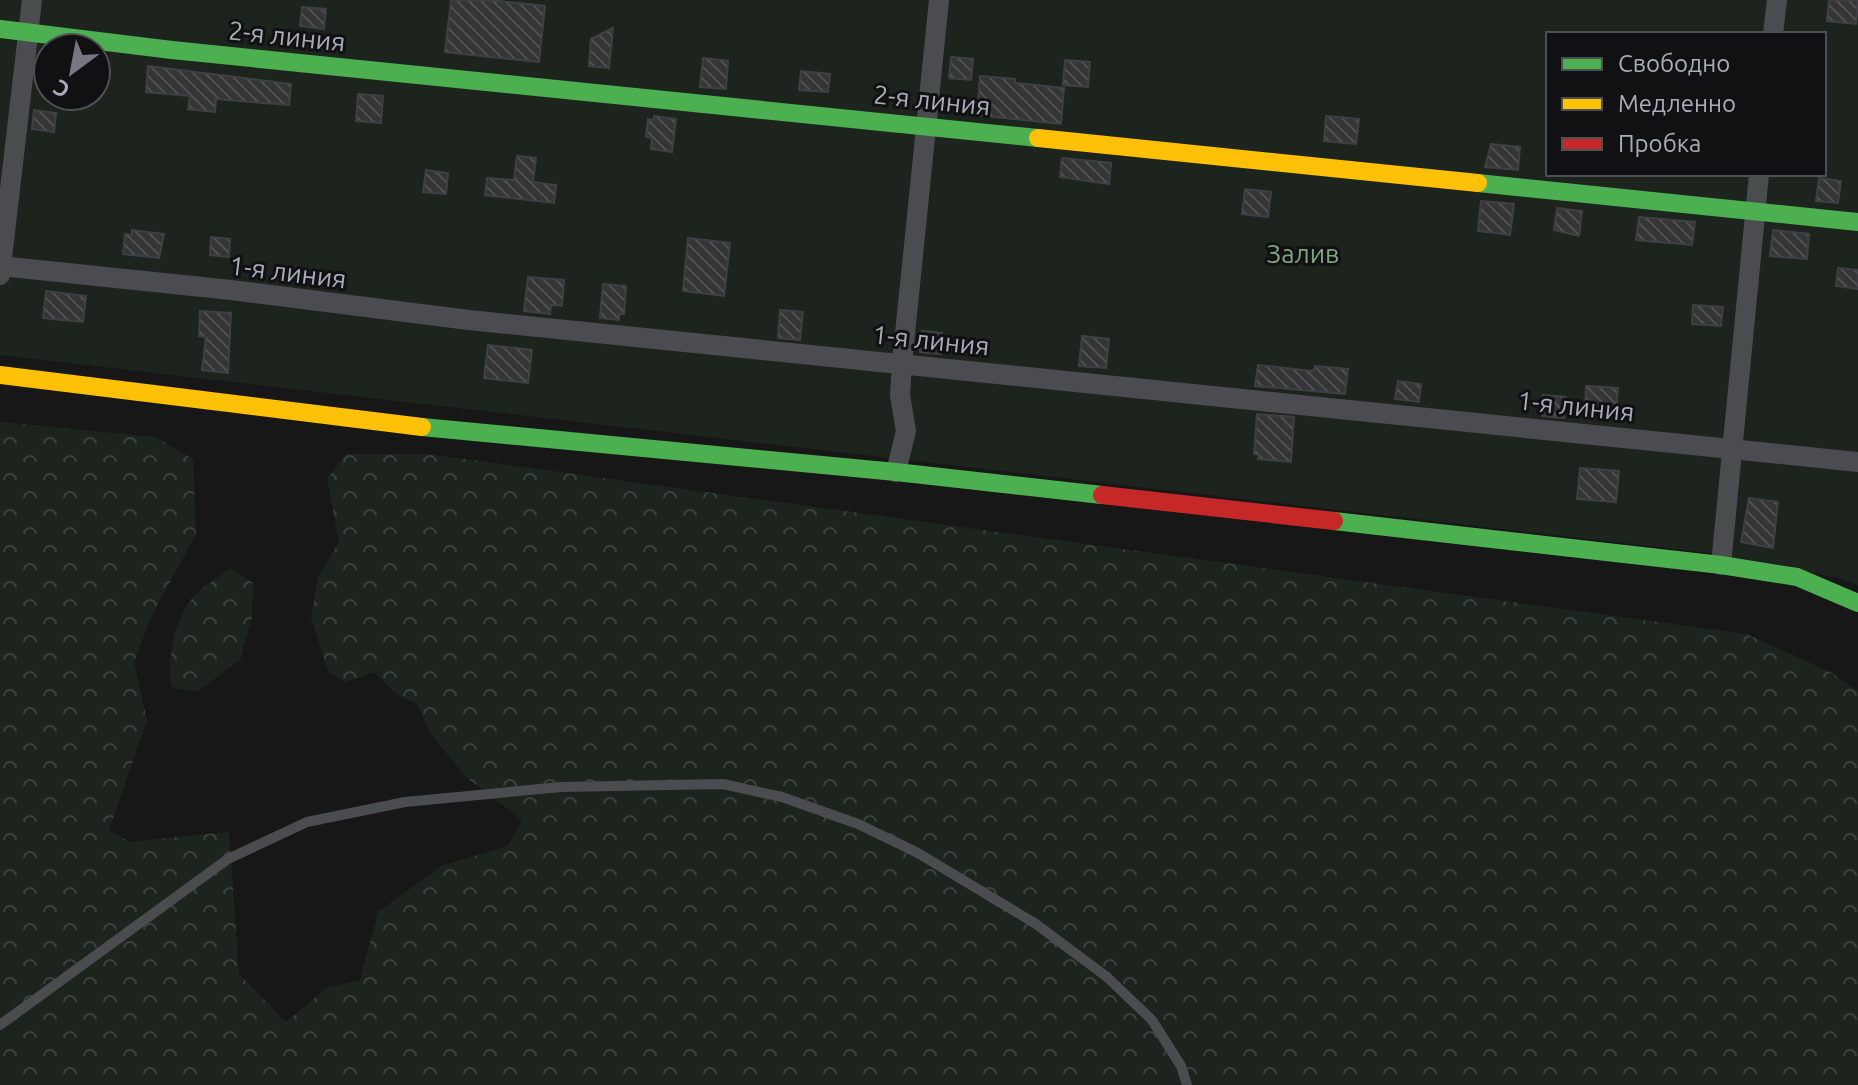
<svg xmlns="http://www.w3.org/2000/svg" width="1858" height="1085" viewBox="0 0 1858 1085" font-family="Ubuntu,sans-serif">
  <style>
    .green { fill: #1d241e; fill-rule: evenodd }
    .forest { fill: url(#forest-crowns) }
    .building { fill: url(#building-back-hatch); stroke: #3f4043; stroke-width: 2 }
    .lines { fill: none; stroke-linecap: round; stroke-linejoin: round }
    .lane { stroke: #4b4c50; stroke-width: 10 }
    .street { stroke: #4b4c50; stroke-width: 20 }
    .fast { stroke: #4caf50; stroke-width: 18 }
    .slow { stroke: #ffc107; stroke-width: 18 }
    .jam { stroke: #c62828; stroke-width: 18 }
    .labels { text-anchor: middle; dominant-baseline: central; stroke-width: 6; stroke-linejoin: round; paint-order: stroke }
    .street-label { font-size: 26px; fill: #a8adb8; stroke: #111113 }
    .park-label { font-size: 26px; fill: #7fa381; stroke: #111113 }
  </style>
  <defs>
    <pattern id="forest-crowns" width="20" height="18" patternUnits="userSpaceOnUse" patternTransform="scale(2)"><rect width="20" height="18" fill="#1d241e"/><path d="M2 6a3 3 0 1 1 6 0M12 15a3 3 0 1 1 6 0" fill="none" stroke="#3b413d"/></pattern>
    <pattern id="building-back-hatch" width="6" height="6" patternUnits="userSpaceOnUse" patternTransform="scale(2)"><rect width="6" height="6" fill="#353536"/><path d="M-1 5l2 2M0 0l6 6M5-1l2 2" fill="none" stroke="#4f5051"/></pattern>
  </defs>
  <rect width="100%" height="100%" fill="#171717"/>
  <path class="green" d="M 0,0 L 1858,0 L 1858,585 L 1839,578 L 1710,553 L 0,355 ZM 1548,34 L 1824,34 L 1824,174 L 1548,174 ZM 48,48 L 96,48 L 96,96 L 48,96 Z"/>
  <g class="forest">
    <path d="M 0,422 L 155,437 L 193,459 L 196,534 L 151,617 L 134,662 L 147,720 L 109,830 L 129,842 L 229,832 L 239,974 L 286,1022 L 327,988 L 360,980 L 378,912 L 441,866 L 508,846 L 522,820 L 466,777 L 431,734 L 417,704 L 395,693 L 374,672 L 345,682 L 328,671 L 311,617 L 318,577 L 339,542 L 327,479 L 346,454 L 427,454 L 1746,634 L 1832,673 L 1858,691 L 1858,1085 L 0,1085 Z"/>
    <path d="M 230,568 L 253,583 L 252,617 L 240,660 L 197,692 L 171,687 C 168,657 173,620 194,596 C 204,586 219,577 230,568 Z"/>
  </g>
  <g class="building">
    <path d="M 451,0 L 489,0 L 545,6 L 539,62 L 445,52 Z"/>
    <path d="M 1829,0 L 1858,0 L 1856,24 L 1827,21 Z"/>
    <path d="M 302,7 L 326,9 L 324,29 L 300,26 Z"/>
    <path d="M 613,28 L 609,68 L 589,66 L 591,39 Z"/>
    <path d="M 951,57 L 973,59 L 971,80 L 949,78 Z"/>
    <path d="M 703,58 L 728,61 L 726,89 L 700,87 Z"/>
    <path d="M 1065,60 L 1090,62 L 1088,87 L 1063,85 Z"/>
    <path d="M 148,66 L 291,84 L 289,105 L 216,99 L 215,112 L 188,109 L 190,96 L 146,92 Z"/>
    <path d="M 801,71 L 830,74 L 828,92 L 799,90 Z"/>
    <path d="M 980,76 L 1015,79 L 1015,83 L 1064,88 L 1061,124 L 977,115 Z"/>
    <path d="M 358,94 L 383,96 L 381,123 L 356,121 Z"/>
    <path d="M 34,110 L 56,113 L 54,132 L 32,129 Z"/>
    <path d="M 654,116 L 676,119 L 672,152 L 651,149 L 652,138 L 646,137 L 648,119 L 654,120 Z"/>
    <path d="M 1326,116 L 1359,119 L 1356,144 L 1324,141 Z"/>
    <path d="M 1491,144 L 1520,147 L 1518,170 L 1485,167 Z"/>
    <path d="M 517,156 L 536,158 L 533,182 L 556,185 L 554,203 L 485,195 L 487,178 L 514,180 Z"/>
    <path d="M 1062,158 L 1111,163 L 1109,184 L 1060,177 Z"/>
    <path d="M 426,170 L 448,173 L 446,194 L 423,192 Z"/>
    <path d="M 1819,178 L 1841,181 L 1838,203 L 1816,201 Z"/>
    <path d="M 1245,189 L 1271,192 L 1268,217 L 1242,214 Z"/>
    <path d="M 1481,201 L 1514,204 L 1510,235 L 1478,231 Z"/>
    <path d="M 1557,208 L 1582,211 L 1579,236 L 1554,230 Z"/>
    <path d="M 1639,217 L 1695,222 L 1692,245 L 1636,240 Z"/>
    <path d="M 132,230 L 164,234 L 159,258 L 123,254 L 125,234 L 132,235 Z"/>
    <path d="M 1773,230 L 1809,234 L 1807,259 L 1770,256 Z"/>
    <path d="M 211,237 L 230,239 L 229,257 L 210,255 Z"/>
    <path d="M 688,238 L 730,243 L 724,296 L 683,291 Z"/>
    <path d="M 1838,268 L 1858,270 L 1858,289 L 1836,286 Z"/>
    <path d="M 528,277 L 564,280 L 562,306 L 551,305 L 550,314 L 524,311 Z"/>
    <path d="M 603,284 L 626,286 L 624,314 L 619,314 L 619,320 L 600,318 Z"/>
    <path d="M 46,291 L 86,296 L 83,322 L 43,318 Z"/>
    <path d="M 1693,305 L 1723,307 L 1721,326 L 1692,324 Z"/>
    <path d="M 780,310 L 803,312 L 800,340 L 778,338 Z"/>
    <path d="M 200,311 L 231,313 L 228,373 L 202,370 L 206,337 L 199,336 Z"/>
    <path d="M 922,331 L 942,333 L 941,354 L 920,352 Z"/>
    <path d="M 1082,336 L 1109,339 L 1106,368 L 1079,366 Z"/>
    <path d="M 488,345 L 532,350 L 528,383 L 484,378 Z"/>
    <path d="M 1258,365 L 1311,371 L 1315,369 L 1315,366 L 1348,369 L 1345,394 L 1255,386 Z"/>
    <path d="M 1398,381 L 1421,384 L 1419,402 L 1395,399 Z"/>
    <path d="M 1586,386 L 1618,388 L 1616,415 L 1585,412 Z"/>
    <path d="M 1543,395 L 1566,397 L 1564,418 L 1542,416 Z"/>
    <path d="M 1257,414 L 1294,417 L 1291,462 L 1258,459 L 1259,455 L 1254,454 Z"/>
    <path d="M 1580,468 L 1619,471 L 1616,502 L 1577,499 Z"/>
    <path d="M 1749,498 L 1778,502 L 1773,548 L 1741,542 Z"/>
  </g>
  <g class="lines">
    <path class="lane" d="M 0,1025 L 228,859 L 307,822 L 405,802 L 561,787 L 723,784 L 782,797 L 858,824 L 918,853 L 1036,924 L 1107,977 L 1152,1020 L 1181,1066 L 1187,1085"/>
    <g class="street">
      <path d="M 1773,34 L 1777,0"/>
      <path d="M 0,266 L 231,290 L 469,320 L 1858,462"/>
      <path d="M 0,275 L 32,0"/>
      <path d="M 896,472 L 906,431 L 900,395 L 902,363 L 939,0"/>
      <path d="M 1721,565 L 1759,174"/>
    </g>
    <g class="fast">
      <path d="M 0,29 L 172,50 L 1038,138"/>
      <path d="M 1478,183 L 1858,222"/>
      <path d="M 422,427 L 896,472 L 1102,495"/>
      <path d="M 1334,521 L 1721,565 L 1797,577 L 1858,603"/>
    </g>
    <g class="slow">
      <path d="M 1038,138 L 1478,183"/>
      <path d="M 0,375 L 422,427"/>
    </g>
    <path class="jam" d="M 1102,495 L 1334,521"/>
  </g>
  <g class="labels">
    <g class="street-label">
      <text transform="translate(287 36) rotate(6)">2-я линия</text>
      <text transform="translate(932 100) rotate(6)">2-я линия</text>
      <text transform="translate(288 272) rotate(7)">1-я линия</text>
      <text transform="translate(931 340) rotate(6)">1-я линия</text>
      <text transform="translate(1576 406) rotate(6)">1-я линия</text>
    </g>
    <g class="park-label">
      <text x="1303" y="253">Залив</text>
    </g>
  </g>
  <rect x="1546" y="32" width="280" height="144" fill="#111113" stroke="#4d4f55" stroke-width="2"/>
  <rect x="1562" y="58" width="40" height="12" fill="#4caf50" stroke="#4d4f55" stroke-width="2"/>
  <text x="1618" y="72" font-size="24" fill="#a8adb8">Свободно</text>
  <rect x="1562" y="98" width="40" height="12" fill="#ffc107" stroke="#4d4f55" stroke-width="2"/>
  <text x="1618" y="112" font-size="24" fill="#a8adb8">Медленно</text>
  <rect x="1562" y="138" width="40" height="12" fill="#c62828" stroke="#4d4f55" stroke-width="2"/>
  <text x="1618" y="152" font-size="24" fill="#a8adb8">Пробка</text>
  <g transform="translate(72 72) rotate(212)"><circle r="38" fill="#111113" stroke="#4d4f55" stroke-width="2"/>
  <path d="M0-6L14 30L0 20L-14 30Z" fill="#757880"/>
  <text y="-12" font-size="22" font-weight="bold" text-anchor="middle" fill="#a8adb8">С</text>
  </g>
</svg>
